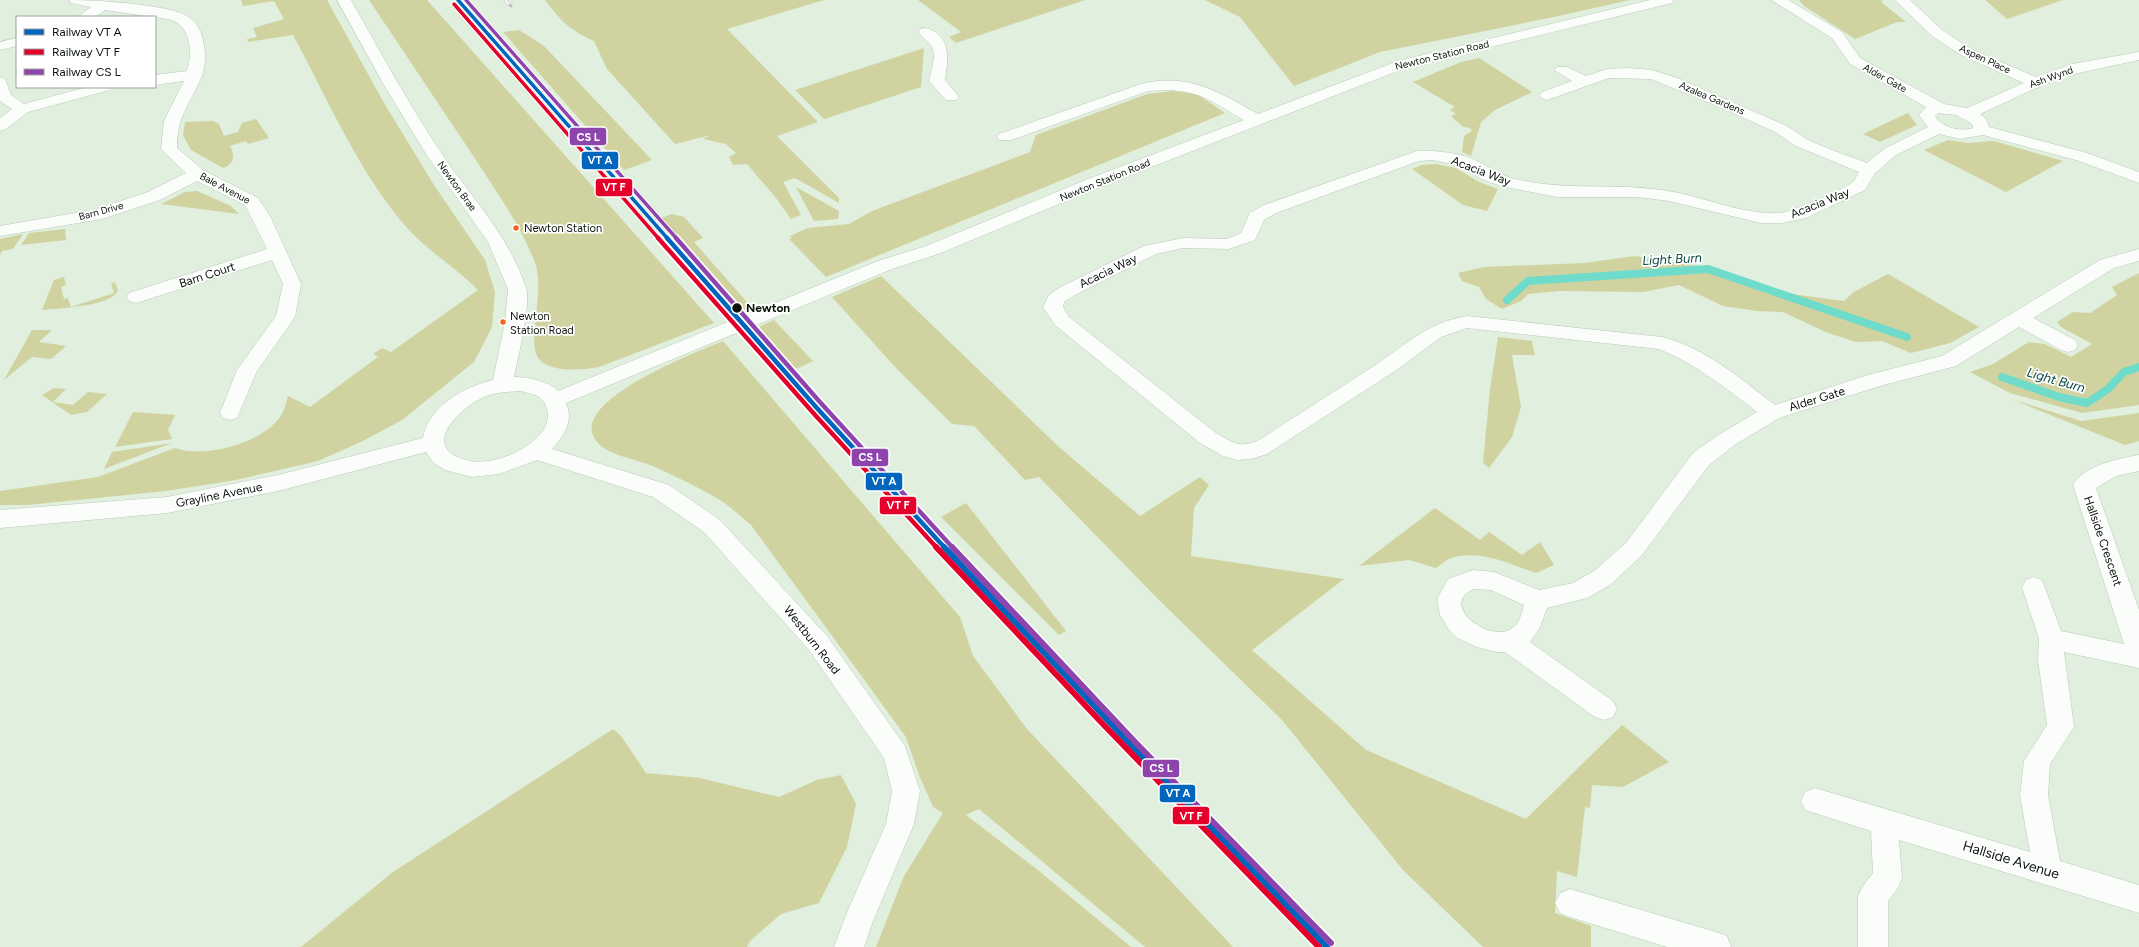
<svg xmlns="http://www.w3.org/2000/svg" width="2139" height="947" viewBox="0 0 2139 947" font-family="Figtree,sans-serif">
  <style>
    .green { fill: #d0d39f }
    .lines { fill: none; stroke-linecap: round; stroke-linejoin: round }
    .stream { stroke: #6fdbca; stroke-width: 8 }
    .minor-casing { stroke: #bdc9bc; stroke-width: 1 }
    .minor { fill: #fafdfa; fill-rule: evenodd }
    .rail-casing { stroke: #bdc0bd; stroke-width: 3 }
    .rail { stroke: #fff; stroke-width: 2; stroke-dasharray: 6; stroke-linecap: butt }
    .rail-1-far2-casing { stroke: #fff; stroke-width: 5.5 }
    .rail-1-far1-casing { stroke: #fff; stroke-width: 8 }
    .rail-1-casing { stroke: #fff; stroke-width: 9 }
    .rail-2-far2-casing { stroke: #fff; stroke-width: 5.5 }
    .rail-2-far1-casing { stroke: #fff; stroke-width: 8 }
    .rail-2-casing { stroke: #fff; stroke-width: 9 }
    .rail-3-far2-casing { stroke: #fff; stroke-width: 5.5 }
    .rail-3-far1-casing { stroke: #fff; stroke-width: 8 }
    .rail-3-casing { stroke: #fff; stroke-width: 9 }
    .rail-1-far2 { stroke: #0065bd; stroke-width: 3.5 }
    .rail-1-far1 { stroke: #0065bd; stroke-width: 4.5 }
    .rail-1 { stroke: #0065bd; stroke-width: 6 }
    .rail-2-far2 { stroke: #e4002b; stroke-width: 3.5 }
    .rail-2-far1 { stroke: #e4002b; stroke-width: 4.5 }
    .rail-2 { stroke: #e4002b; stroke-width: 6 }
    .rail-3-far2 { stroke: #8e44ad; stroke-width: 3.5 }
    .rail-3-far1 { stroke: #8e44ad; stroke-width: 4.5 }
    .rail-3 { stroke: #8e44ad; stroke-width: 6 }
    .bus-dot { fill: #f26522; stroke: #fff; stroke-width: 1.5 }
    .stop-dot { fill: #0a130a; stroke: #fff; stroke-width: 1.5 }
    .labels { text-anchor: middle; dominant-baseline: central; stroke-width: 3.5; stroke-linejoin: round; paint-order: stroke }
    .far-street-label { font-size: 10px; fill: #0a130a; stroke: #fff }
    .bus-label { font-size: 11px; fill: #0a130a; stroke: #fff; text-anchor: start }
    .street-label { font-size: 12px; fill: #0a130a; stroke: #fff }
    .stop-label { font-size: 12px; font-weight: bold; fill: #0a130a; stroke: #fff; text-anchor: start }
    .water-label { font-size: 13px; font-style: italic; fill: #094a43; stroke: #fff }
    .near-street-label { font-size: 14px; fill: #0a130a; stroke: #fff }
    .line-badge { stroke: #fff; stroke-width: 1.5 }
    .badge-label { font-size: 11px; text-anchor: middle; font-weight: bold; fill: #fff }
  </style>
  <rect width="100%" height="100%" fill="#e0efde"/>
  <g class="green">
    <path d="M 241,0 L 327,0 L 384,103 L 434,185 L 485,260 L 495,292 L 492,327 L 474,362 L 402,420 L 363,441 L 318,461 L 236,480 L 166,491 L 28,505 L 0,505 L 0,491 L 98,477 L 175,448 C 205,459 265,443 282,414 C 285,409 286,402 288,396 L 310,407 L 378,357 L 373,354 L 382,348 L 391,352 L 478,290 C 454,266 423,248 401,221 C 356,166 327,98 293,35 L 248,42 L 247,39 L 257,37 L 253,28 L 284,19 L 274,1 L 243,6 Z"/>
    <path d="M 369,0 L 427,0 L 714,323 L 599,367 C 583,370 547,374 537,356 C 528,339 545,287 535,263 C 520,223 493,187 470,151 C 436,101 403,50 369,0 Z"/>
    <path d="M 545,0 L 824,0 L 727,29 L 818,122 L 777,136 L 839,198 L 839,203 L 795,178 L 783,182 L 801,215 L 791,219 L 776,198 L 747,164 L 733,165 L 729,157 L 736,153 L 726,144 L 703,139 L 711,135 L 675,144 L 607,69 L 594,41 C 568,29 562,22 545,0 Z"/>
    <path d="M 918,0 L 1085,0 L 956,43 L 949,37 L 961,32 Z"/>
    <path d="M 1205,0 L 1630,0 L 1554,17 L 1380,52 L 1294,86 L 1240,17 Z"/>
    <path d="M 1799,0 L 1883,0 L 1881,2 L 1906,22 L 1897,22 L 1855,39 L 1804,6 Z"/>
    <path d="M 1985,0 L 2063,0 L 2007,19 Z"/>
    <path d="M 519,30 L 544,46 L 652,160 L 624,170 L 503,32 Z"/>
    <path d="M 924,48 L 921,87 L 824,119 L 795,90 Z"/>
    <path d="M 1479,58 L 1532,92 L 1495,110 L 1481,122 L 1471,156 L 1462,152 L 1464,136 L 1472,131 L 1470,128 L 1463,127 L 1451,116 L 1456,114 L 1450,110 L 1455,107 L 1413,82 L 1461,62 Z"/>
    <path d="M 1173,91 L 1197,94 L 1225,113 L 826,277 L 789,239 L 792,238 L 790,236 L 808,228 L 849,224 L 872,211 L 1030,152 L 1036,135 L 1147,94 Z"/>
    <path d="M 1908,113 L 1917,125 L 1880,142 L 1863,134 Z"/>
    <path d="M 256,119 L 269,138 L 248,144 L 246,141 L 230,146 C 235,156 235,163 223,168 L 191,150 L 183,135 L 185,122 L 213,121 L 219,124 L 224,136 L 238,132 L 242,123 Z"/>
    <path d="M 1948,140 L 1967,143 L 1994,141 L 2063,161 L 2006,192 L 1924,150 Z"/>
    <path d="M 1436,164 L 1456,168 L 1479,182 L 1498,189 L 1487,211 L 1463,205 L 1412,169 L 1422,165 Z"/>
    <path d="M 796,187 L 839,211 L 838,219 L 814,221 Z"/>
    <path d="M 197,191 L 231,206 L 239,214 L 161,204 L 185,192 Z"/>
    <path d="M 672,214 L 684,217 L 703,238 L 694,242 L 752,308 L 742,312 L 659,219 Z"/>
    <path d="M 65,229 L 66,240 L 21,245 L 29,233 Z"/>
    <path d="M 23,234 L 13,249 L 2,251 L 0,255 L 0,239 Z"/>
    <path d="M 1635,256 L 1712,268 L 1776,292 L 1844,301 L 1854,292 L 1888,274 L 1979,327 L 1950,343 L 1911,353 L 1882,341 L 1856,342 L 1828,333 L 1783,312 L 1757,311 L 1723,306 L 1679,285 L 1643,292 L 1560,291 L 1528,294 L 1521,301 L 1502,309 L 1486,299 L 1479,287 L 1462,281 L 1458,273 L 1483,267 L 1584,263 Z"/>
    <path d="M 2139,273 L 2139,405 L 2082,413 L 2010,393 L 1970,372 L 1993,364 L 2029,342 L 2045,344 L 2071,357 L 2092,344 L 2061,327 L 2057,322 L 2073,312 L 2090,313 L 2117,295 L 2112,287 Z"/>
    <path d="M 881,276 L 1059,447 L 1140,516 L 1200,477 L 1209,485 L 1194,508 L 1191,556 L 1344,579 L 1252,650 L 1366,750 L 1526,819 L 1622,725 L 1669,762 L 1623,787 L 1592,785 L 1590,808 L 1585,807 L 1577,877 L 1557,871 L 1555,913 L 1591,926 L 1591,947 L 1483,947 L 1403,870 L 1282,720 L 1158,599 L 1039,477 L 1025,480 L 974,426 L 952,424 L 896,368 L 832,297 Z"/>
    <path d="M 64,277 L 66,285 L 61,287 L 64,299 L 68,298 L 71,307 L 114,293 L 111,284 L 115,282 L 118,291 C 109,307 59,308 42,310 L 54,280 Z"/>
    <path d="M 774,320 L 813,361 L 792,371 L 756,328 Z"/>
    <path d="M 32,330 L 52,330 L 39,342 L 66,346 L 51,359 L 32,357 L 4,380 Z"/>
    <path d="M 1498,337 L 1532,341 L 1535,355 L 1512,355 L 1521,407 L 1512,437 L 1489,468 L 1483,463 L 1490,389 Z"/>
    <path d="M 723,341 L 960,617 L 973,656 L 1027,729 L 1233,947 L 1145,947 L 979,809 L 966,815 L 1039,871 L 1131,947 L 876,947 L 904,876 L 943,813 L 933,807 L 919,775 L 906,737 L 751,525 C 741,517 731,507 720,500 C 700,488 677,477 655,467 C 640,460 611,456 600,445 C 556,405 699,351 723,341 Z"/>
    <path d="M 54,388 L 66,389 L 53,402 L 73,405 L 88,392 L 107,394 L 87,412 L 71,415 L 42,395 Z"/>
    <path d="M 2011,399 L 2081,421 L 2139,413 L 2139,441 L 2125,445 Z"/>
    <path d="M 133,412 L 175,415 L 168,430 L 172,439 L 115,447 Z"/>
    <path d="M 172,443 L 104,469 L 112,452 Z"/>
    <path d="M 966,503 L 1066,631 L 1059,635 L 941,517 Z"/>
    <path d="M 1435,508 L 1480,540 L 1489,532 L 1522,555 L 1540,542 L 1554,565 L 1536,573 C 1510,564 1477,548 1449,559 C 1445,561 1440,565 1436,568 L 1409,560 L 1359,566 Z"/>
    <path d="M 613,729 L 621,736 L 646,773 L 700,778 L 779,797 L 817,780 L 841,775 L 856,804 L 847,847 L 819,903 L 781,914 L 750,941 L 747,947 L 301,947 L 393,872 Z"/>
  </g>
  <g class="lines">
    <g class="stream">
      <path d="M 1507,300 L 1528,281 L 1708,269 L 1907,337"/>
      <path d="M 2002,377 L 2059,397 L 2087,403 L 2108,389 L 2124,372 L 2139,367"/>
    </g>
    <g class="minor-casing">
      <g id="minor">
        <path d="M 69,0 C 95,0 166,4 187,16 C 206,26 208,60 202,76 C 190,104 177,115 177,148 L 203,170 L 258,198 L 271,218 L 301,284 L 295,317 L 257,371 L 237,418 L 230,420 L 223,418 L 220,413 L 237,370 L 276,316 L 283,284 L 272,260 L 136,303 L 129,301 L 127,297 L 129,293 L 267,249 L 245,205 L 197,181 L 160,200 L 102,219 L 0,236 L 0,226 L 93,210 L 148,192 L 186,173 L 161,149 L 164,121 L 184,81 L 155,85 L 155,75 L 187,71 C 193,52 191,24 168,19 L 105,10 L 95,17 L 78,17 L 91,7 L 71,3 Z"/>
        <path d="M 337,0 L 351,0 C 381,53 410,107 444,157 C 473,199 510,238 526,288 C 531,305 518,358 514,377 C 528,377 548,381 558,391 L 878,261 L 926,246 L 1088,179 L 1244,120 C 1205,97 1195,87 1148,91 L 1011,140 L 999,140 L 997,137 L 999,134 L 1141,84 C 1187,72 1219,92 1258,114 L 1398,61 L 1650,0 L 1674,0 L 1672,3 L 1408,67 L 1100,187 L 938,254 L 892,269 L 566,403 C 574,421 564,436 552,449 L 669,485 L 720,520 L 827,636 L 905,746 L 920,791 L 914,824 L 873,921 L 864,947 L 834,947 L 848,910 L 886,824 L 892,791 L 884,758 L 809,650 L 704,532 L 653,497 L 537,460 L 499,474 L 472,477 L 445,470 L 433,462 L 426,452 L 278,491 L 167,513 L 0,528 L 0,510 L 167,497 L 278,475 L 423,438 C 429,406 463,387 493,380 L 505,322 L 508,289 L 488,242 L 428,157 L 384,85 ZM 520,391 C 525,392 530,393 535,395 C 543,398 547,405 548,414 C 549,444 497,466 470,461 C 418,450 456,410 484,397 C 495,392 508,392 520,391 Z"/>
        <path d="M 1771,0 L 1788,0 L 1842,32 L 1860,58 L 1944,104 L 1967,108 L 2024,83 L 1961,55 L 1932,36 L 1895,0 L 1910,0 L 1942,30 L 1971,49 L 2036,77 L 2072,64 L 2139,52 L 2139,60 L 2060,77 L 1980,114 L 1986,119 L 1989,127 L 2087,153 L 2139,172 L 2139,183 L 2076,160 L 1983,135 L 1960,139 L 1939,134 L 1896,155 L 1875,173 L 1865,190 L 1806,218 L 1782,223 L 1761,223 L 1669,201 L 1637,197 L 1557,197 L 1501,186 L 1482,179 L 1466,169 L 1447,163 L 1432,160 L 1419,161 L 1276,213 L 1264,220 L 1255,240 L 1229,249 L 1183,248 L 1156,254 L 1073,296 L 1064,302 L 1063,307 L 1069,317 L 1216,433 C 1235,444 1240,449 1261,439 C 1299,414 1337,390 1374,366 C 1409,343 1424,324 1467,316 L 1662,337 C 1705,348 1740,378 1775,405 L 1868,375 L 1942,356 L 2100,260 L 2139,249 L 2139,261 L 2114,268 L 2033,318 L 2075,340 L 2078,345 L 2075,350 L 2068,352 L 2061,350 L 2019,327 L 1956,366 L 1880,386 L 1779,418 L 1736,444 L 1709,465 L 1642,555 L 1610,585 L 1587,598 L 1547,608 L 1540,627 L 1530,642 L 1613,701 L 1617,709 L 1613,717 L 1604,720 L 1595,717 L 1505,652 L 1496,652 L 1477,647 L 1457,638 L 1450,631 L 1440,615 L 1437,599 L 1448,579 L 1473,570 L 1494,572 L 1539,590 L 1573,583 L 1594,571 L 1626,543 L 1693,453 L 1720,434 L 1757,412 C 1726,388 1696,364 1659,349 L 1467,328 L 1441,337 L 1398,369 L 1267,454 L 1251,459 L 1237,460 L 1223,456 L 1200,443 L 1055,325 L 1043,307 L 1049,295 L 1059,288 L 1144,246 L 1183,238 L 1227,239 L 1241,233 L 1250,213 L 1264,205 L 1417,151 C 1437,150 1461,153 1479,162 C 1490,168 1499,174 1511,178 C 1565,192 1615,182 1668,191 C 1705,197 1742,215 1781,213 C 1790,212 1846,189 1853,182 C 1855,180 1857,175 1859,172 L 1796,146 L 1775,132 L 1720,107 L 1651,79 L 1609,78 L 1547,100 L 1542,98 L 1539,95 L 1542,92 L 1572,81 L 1554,70 L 1557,67 L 1567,67 L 1586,76 L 1607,69 L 1629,68 L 1652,70 L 1677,78 L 1787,126 L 1808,140 L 1832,150 L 1867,163 L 1884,149 L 1928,127 L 1919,115 L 1926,107 L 1850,64 L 1832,38 ZM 1938,113 L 1956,115 L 1972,124 L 1973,128 C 1961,132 1942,128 1935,116 ZM 1474,589 L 1491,590 L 1524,605 C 1522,612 1520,622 1514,627 C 1493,646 1436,605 1474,589 Z"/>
        <path d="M 925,28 C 952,34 948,60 945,80 L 959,97 L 956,100 L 946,100 L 929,81 L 934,59 L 933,48 L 918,32 L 920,29 Z"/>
        <path d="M 17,38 L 17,46 L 0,50 L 0,42 Z"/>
        <path d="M 0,77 L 5,79 L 11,95 L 24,104 L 87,87 L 113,87 L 110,90 L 28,112 L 6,129 L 0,131 L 0,118 L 12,109 L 0,101 Z"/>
        <path d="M 2139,455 L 2139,471 L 2116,476 L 2096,488 L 2139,610 L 2139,668 L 2064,652 L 2074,727 L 2050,764 L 2048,795 L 2060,861 L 2139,885 L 2139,913 L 1899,840 L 1902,878 L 1898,888 L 1888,901 L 1888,947 L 1858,947 L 1858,896 L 1863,886 L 1873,873 L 1871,831 L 1805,810 L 1801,801 L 1805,792 L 1815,788 L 2030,852 L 2020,795 L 2024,761 L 2047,725 L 2038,660 L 2039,639 L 2022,587 L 2026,580 L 2034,577 L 2042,580 L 2061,631 L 2124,644 L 2073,485 C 2084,465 2118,459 2139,455 Z"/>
        <path d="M 1570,889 L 1716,932 L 1727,936 L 1731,947 L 1667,947 L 1570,917 L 1560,913 L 1555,903 L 1560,893 Z"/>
      </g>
    </g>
    <use href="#minor" class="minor"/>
    <g class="rail-casing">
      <path id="rail" d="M 505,0 L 511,6"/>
    </g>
    <use href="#rail" class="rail"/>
    <g class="rail-1-far2-casing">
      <path id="rail-1-far2" d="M 458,0 L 668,239"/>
    </g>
    <g class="rail-1-far1-casing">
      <path id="rail-1-far1" d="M 667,238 L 816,407 L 945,548"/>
    </g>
    <g class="rail-1-casing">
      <path id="rail-1" d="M 944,547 L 1133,747 L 1327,947"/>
    </g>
    <g class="rail-2-far2-casing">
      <path id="rail-2-far2" d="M 454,4 L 659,239"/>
    </g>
    <g class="rail-2-far1-casing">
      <path id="rail-2-far1" d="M 658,238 L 816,416 L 937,548"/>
    </g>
    <g class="rail-2-casing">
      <path id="rail-2" d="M 936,547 L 1101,722 L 1319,947"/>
    </g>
    <g class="rail-3-far2-casing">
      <path id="rail-3-far2" d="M 466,0 L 677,239"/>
    </g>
    <g class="rail-3-far1-casing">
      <path id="rail-3-far1" d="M 676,238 L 819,401 L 953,548"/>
    </g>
    <g class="rail-3-casing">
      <path id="rail-3" d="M 952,547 L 1136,743 L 1331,943"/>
    </g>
    <use href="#rail-1-far2" class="rail-1-far2"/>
    <use href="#rail-1-far1" class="rail-1-far1"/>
    <use href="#rail-1" class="rail-1"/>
    <use href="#rail-2-far2" class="rail-2-far2"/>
    <use href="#rail-2-far1" class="rail-2-far1"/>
    <use href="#rail-2" class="rail-2"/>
    <use href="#rail-3-far2" class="rail-3-far2"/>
    <use href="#rail-3-far1" class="rail-3-far1"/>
    <use href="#rail-3" class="rail-3"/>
  </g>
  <g class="bus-dot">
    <circle cx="516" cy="228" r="3.5"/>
    <circle cx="503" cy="322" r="3.5"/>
  </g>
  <circle class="stop-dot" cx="737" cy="308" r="5.5"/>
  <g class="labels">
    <g class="far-street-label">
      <text transform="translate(1442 55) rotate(-14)">Newton Station Road</text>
      <text transform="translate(1985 59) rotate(25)">Aspen Place</text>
      <text transform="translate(2051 77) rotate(-20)">Ash Wynd</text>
      <text transform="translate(1885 78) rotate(29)">Alder Gate</text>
      <text transform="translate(1712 98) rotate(23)">Azalea Gardens</text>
      <text transform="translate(1105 180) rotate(-22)">Newton Station Road</text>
      <text transform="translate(457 186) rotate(54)">Newton Brae</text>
      <text transform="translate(225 188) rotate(28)">Bale Avenue</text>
      <text transform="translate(101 211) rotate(-15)">Barn Drive</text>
    </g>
    <g class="bus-label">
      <text x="524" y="228">Newton Station</text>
      <text x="510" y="316">Newton<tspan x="510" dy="14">Station Road</tspan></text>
    </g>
    <g class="street-label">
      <text transform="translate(1481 171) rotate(21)">Acacia Way</text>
      <text transform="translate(1820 203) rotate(-22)">Acacia Way</text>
      <text transform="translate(1108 271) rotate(-26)">Acacia Way</text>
      <text transform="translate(207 275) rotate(-18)">Barn Court</text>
      <text transform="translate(1817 399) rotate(-17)">Alder Gate</text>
      <text transform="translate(219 495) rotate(-11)">Grayline Avenue</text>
      <text transform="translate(2103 541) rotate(71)">Hallside Crescent</text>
      <text transform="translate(812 640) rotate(52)">Westburn Road</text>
    </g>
    <g class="stop-label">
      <text x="746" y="308">Newton</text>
    </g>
    <g class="water-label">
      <text transform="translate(1672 259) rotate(-3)">Light Burn</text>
      <text transform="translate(2056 380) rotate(16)">Light Burn</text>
    </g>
    <g class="near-street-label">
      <text transform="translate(2011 860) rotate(17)">Hallside Avenue</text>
    </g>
  </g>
  <g class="line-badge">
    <rect x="569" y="127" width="38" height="19" rx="4" fill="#8e44ad"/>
    <rect x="581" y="151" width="38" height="19" rx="4" fill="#0065bd"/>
    <rect x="595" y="178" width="38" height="19" rx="4" fill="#e4002b"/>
    <rect x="851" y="448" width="38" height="19" rx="4" fill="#8e44ad"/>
    <rect x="865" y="472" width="38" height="19" rx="4" fill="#0065bd"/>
    <rect x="879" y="496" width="38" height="19" rx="4" fill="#e4002b"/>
    <rect x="1142" y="759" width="38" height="19" rx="4" fill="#8e44ad"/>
    <rect x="1159" y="784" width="37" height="19" rx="4" fill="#0065bd"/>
    <rect x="1172" y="806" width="38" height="19" rx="4" fill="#e4002b"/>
  </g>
  <g class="badge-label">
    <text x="588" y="141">CS L</text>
    <text x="600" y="164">VT A</text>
    <text x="614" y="191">VT F</text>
    <text x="870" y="461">CS L</text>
    <text x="884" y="485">VT A</text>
    <text x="898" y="509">VT F</text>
    <text x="1161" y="772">CS L</text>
    <text x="1178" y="797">VT A</text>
    <text x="1191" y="820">VT F</text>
  </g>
  <rect x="16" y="16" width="140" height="72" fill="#ffffff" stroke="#9da19d"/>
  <rect x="24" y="29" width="20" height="6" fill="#0065bd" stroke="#9da19d"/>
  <text x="52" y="36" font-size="12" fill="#0a130a">Railway VT A</text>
  <rect x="24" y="49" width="20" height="6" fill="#e4002b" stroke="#9da19d"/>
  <text x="52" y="56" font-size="12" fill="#0a130a">Railway VT F</text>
  <rect x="24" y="69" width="20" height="6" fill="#8e44ad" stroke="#9da19d"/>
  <text x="52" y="76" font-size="12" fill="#0a130a">Railway CS L</text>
</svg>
